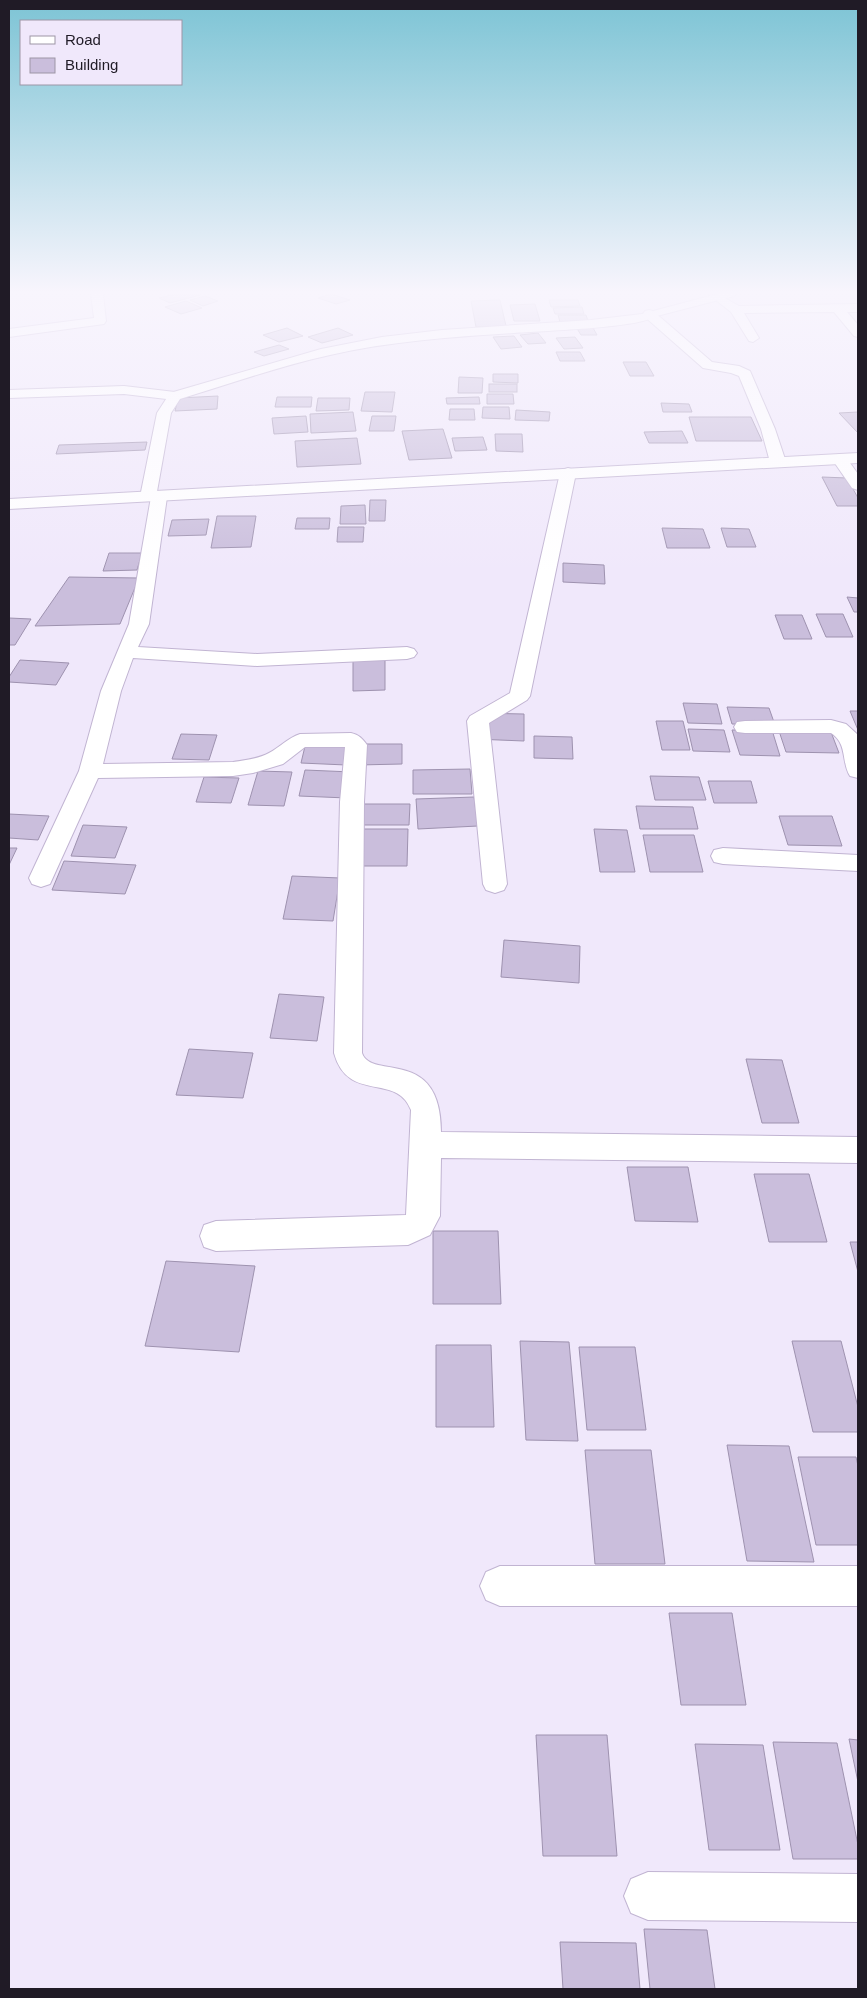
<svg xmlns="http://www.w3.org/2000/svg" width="867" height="1998" viewBox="0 0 867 1998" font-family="Arial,sans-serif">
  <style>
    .building { fill: #cabedc; stroke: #9e92af }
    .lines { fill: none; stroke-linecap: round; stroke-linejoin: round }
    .street-casing { stroke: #c1b4d2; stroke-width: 2 }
    .secondary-casing { stroke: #c1b4d2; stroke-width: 2 }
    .highway-casing { stroke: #c1b4d2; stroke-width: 2 }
    .street { fill: #fff; fill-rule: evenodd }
    .secondary { fill: #fff; fill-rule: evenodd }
    .highway { fill: #fff; fill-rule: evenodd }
  </style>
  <rect width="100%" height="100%" fill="#f0e8fb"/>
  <g class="building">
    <path d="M 176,294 L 196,294 L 200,295 L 170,303 L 159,298 Z"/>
    <path d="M 331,294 L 350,300 L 336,304 L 318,298 Z"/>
    <path d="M 205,296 L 218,301 L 203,306 L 190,300 Z"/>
    <path d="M 500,300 L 506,326 L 476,327 L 471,301 Z"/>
    <path d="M 549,300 L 578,300 L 580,306 L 551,307 Z"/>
    <path d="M 186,301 L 202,308 L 181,314 L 165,307 Z"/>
    <path d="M 535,304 L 540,321 L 514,321 L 510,305 Z"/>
    <path d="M 582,307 L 584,314 L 555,314 L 553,308 Z"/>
    <path d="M 558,315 L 586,315 L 588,321 L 560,322 Z"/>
    <path d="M 592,326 L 597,335 L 581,335 L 576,327 Z"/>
    <path d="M 287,328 L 303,336 L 279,342 L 263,335 Z"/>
    <path d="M 338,328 L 353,335 L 322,343 L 308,337 Z"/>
    <path d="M 538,333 L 546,343 L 528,344 L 520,335 Z"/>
    <path d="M 514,336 L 522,347 L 501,349 L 493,337 Z"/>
    <path d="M 575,337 L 583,348 L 564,349 L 556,338 Z"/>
    <path d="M 279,345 L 289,349 L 264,356 L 254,352 Z"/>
    <path d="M 556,352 L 580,352 L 585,361 L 560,361 Z"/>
    <path d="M 623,362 L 646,362 L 654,376 L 630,376 Z"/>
    <path d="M 493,374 L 518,374 L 518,383 L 493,382 Z"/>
    <path d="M 459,377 L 483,378 L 482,393 L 458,393 Z"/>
    <rect x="489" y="384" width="28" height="8"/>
    <path d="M 365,392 L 395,392 L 392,412 L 361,411 Z"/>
    <path d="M 487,394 L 513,394 L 514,404 L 487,404 Z"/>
    <path d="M 218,396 L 217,409 L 175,411 L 178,398 Z"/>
    <path d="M 277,397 L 312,397 L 311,407 L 275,407 Z"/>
    <path d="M 479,397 L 480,404 L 447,404 L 446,398 Z"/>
    <path d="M 318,398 L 350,398 L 349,410 L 316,411 Z"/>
    <path d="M 661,403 L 689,404 L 692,412 L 663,412 Z"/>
    <path d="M 483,407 L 509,407 L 510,419 L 482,418 Z"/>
    <path d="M 450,409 L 474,409 L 475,420 L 449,420 Z"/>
    <path d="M 516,410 L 550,412 L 549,421 L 515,420 Z"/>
    <path d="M 353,412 L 356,431 L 311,433 L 310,414 Z"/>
    <path d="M 858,412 L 858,433 L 839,413 Z"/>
    <path d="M 306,416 L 308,432 L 274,434 L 272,418 Z"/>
    <path d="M 372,416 L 396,416 L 394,431 L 369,431 Z"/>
    <path d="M 689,417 L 751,417 L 762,441 L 696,441 Z"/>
    <path d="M 443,429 L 452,458 L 409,460 L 402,431 Z"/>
    <path d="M 682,431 L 688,443 L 649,443 L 644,432 Z"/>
    <path d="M 495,434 L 522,434 L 523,452 L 496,451 Z"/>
    <path d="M 483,437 L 487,450 L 455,451 L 452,438 Z"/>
    <path d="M 357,438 L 361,464 L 297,467 L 295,441 Z"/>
    <path d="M 147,442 L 145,450 L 56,454 L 59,445 Z"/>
    <path d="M 822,477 L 847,478 L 858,498 L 858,506 L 837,506 Z"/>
    <path d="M 370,500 L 386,500 L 385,521 L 369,521 Z"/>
    <path d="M 365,505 L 366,524 L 340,524 L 341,506 Z"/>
    <path d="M 217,516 L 256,516 L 251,547 L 211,548 Z"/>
    <path d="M 297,518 L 330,518 L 329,529 L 295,529 Z"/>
    <path d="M 209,519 L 206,535 L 168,536 L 172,520 Z"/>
    <path d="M 338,527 L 364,527 L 363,542 L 337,542 Z"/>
    <path d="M 662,528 L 703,529 L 710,548 L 667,548 Z"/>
    <path d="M 721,528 L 749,529 L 756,547 L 727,547 Z"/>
    <path d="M 109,553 L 142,553 L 137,570 L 103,571 Z"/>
    <path d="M 563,563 L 604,565 L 605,584 L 563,582 Z"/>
    <path d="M 69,577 L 139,578 L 120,624 L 35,626 Z"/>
    <path d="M 847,597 L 858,598 L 858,612 L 854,612 Z"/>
    <path d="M 816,614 L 843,614 L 853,637 L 826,637 Z"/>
    <path d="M 775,615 L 802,615 L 812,639 L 784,639 Z"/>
    <path d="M 9,618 L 31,619 L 15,645 L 9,645 Z"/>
    <path d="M 20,660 L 69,663 L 56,685 L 9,682 L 9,677 Z"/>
    <path d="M 353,660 L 385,660 L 385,690 L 353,691 Z"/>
    <path d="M 683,703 L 717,704 L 722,724 L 688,723 Z"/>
    <path d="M 727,707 L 769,708 L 775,725 L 732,724 Z"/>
    <path d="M 850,711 L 858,711 L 858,730 Z"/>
    <path d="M 475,713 L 524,714 L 524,741 L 474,739 Z"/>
    <path d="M 656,721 L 683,721 L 690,750 L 662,750 Z"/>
    <path d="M 688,729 L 724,730 L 730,752 L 693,751 Z"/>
    <path d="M 732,730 L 772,730 L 780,756 L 740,755 Z"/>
    <path d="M 779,731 L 831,732 L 839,753 L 786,752 Z"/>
    <path d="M 181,734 L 217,735 L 209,760 L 172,759 Z"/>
    <path d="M 534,736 L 572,737 L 573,759 L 534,758 Z"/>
    <path d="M 306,742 L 350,744 L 346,765 L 301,763 Z"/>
    <path d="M 360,744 L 402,744 L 402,764 L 358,765 Z"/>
    <path d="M 470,769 L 472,794 L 413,794 L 413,770 Z"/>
    <path d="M 305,770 L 352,772 L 347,798 L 299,796 Z"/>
    <path d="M 258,771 L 292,772 L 284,806 L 248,805 Z"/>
    <path d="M 650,776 L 699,777 L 706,800 L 655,800 Z"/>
    <path d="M 204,777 L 239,778 L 231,803 L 196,802 Z"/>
    <path d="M 708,781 L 751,781 L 757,803 L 714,803 Z"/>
    <path d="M 474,797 L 478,826 L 418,829 L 416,799 Z"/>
    <path d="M 363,804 L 410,804 L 409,825 L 361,825 Z"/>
    <path d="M 636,806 L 693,807 L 698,829 L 640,829 Z"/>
    <path d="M 9,814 L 49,816 L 38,840 L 9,838 Z"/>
    <path d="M 779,816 L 832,816 L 842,846 L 788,845 Z"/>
    <path d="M 83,825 L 127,827 L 115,858 L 71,856 Z"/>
    <path d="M 361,829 L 408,829 L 407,866 L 359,866 Z"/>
    <path d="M 594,829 L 627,830 L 635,872 L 600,872 Z"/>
    <path d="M 643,835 L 694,835 L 703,872 L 650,872 Z"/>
    <path d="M 9,848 L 17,848 L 9,865 Z"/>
    <path d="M 64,861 L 136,865 L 125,894 L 52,890 Z"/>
    <path d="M 292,876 L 340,878 L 333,921 L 283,919 Z"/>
    <path d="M 504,940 L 580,946 L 579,983 L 501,977 Z"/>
    <path d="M 279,994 L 324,997 L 317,1041 L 270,1038 Z"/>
    <path d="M 189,1049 L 253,1053 L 243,1098 L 176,1095 Z"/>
    <path d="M 746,1059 L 782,1060 L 799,1123 L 762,1123 Z"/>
    <path d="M 627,1167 L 688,1167 L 698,1222 L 635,1221 Z"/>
    <path d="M 754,1174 L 809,1174 L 827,1242 L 769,1242 Z"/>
    <path d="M 433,1231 L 498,1231 L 501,1304 L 433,1304 Z"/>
    <path d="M 850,1242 L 858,1242 L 858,1272 Z"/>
    <path d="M 166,1261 L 255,1266 L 239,1352 L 145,1346 Z"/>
    <path d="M 520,1341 L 569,1342 L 578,1441 L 526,1440 Z"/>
    <path d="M 792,1341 L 841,1341 L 858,1407 L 858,1432 L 813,1432 Z"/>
    <path d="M 436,1345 L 491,1345 L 494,1427 L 436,1427 Z"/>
    <path d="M 579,1347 L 635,1347 L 646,1430 L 587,1430 Z"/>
    <path d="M 727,1445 L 789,1446 L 814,1562 L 747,1561 Z"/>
    <path d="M 585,1450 L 651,1450 L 665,1564 L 595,1564 Z"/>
    <path d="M 798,1457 L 856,1457 L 858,1466 L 858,1545 L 816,1545 Z"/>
    <path d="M 669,1613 L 732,1613 L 746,1705 L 681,1705 Z"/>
    <path d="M 536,1735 L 607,1735 L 617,1856 L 543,1856 Z"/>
    <path d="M 849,1739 L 858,1740 L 858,1782 Z"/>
    <path d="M 773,1742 L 837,1743 L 858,1845 L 858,1859 L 793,1859 Z"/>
    <path d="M 695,1744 L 763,1745 L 780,1850 L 709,1850 Z"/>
    <path d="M 644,1929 L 707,1930 L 715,1989 L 650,1989 Z"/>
    <path d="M 560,1942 L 636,1943 L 640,1989 L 563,1989 Z"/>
  </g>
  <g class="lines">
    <g class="street-casing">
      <g id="street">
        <path d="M 91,294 L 103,294 L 106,321 L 104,324 L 9,337 L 9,329 L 94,318 Z"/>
        <path d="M 723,297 L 739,306 L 858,304 L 858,312 L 847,312 L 858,325 L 858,337 L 854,336 L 834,312 L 744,313 L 759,338 L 753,342 L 749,341 L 731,312 L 717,301 Z"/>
        <path d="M 649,310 L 653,311 L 712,362 L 739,366 L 750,371 L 775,429 L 786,462 L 783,465 L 773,465 L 770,462 L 761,429 L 739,376 L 731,373 L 703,368 L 645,317 L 643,314 L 645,311 Z"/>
        <path d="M 124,386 L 175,392 L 182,396 L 175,400 L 124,394 L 9,398 L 9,390 Z"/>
        <path d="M 840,454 L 845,456 L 858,474 L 858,490 L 852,488 L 832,459 L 835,456 Z"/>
        <path d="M 568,468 L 574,470 L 576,473 L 530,696 L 527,700 L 489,723 L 507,884 L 504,890 L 495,893 L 486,890 L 483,884 L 467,721 L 470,716 L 510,693 L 560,473 L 562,470 Z"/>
        <path d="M 159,492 L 165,494 L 167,497 L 149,624 L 138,647 L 257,654 L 407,647 L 414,649 L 417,653 L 414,657 L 407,659 L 257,666 L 133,658 L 121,691 L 103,764 L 233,762 C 245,760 258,759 269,753 C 280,747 288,738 300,734 L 351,733 C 359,735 362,738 367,745 L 364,802 L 362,1053 C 371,1081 441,1045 441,1132 L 858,1137 L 858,1163 L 441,1158 L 440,1216 L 430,1235 L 408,1245 L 216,1251 L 204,1247 L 200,1236 L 204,1225 L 216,1221 L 406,1215 L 411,1110 C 397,1072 348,1104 334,1053 L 340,802 L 345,747 L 305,747 L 283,764 L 253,773 L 233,776 L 98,778 L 50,884 L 41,887 L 32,884 L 29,878 L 79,771 L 101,691 L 129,624 L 151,497 L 153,494 Z"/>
        <path d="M 831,720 L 846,724 L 858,735 L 858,778 L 850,776 C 841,762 848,744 831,733 L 745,733 L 737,732 L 734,727 L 737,722 L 745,721 Z"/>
        <path d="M 723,848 L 858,855 L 858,871 L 723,864 L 714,862 L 711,856 L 714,850 Z"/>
        <path d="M 500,1566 L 858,1566 L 858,1606 L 500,1606 L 486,1600 L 480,1586 L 486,1572 Z"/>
        <path d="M 648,1872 L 858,1874 L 858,1922 L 648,1920 L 631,1913 L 624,1896 L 631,1879 Z"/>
      </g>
    </g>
    <g class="secondary-casing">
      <path id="secondary" d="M 717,294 L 736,294 L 734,296 L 653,317 C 638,328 539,331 514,333 C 452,337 391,341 330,355 C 279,366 230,384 180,399 L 171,413 L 156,497 L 154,500 L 142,500 L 140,497 L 157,413 L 170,393 L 321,349 L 382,337 L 442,330 L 591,320 L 642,314 Z"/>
    </g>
    <g class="highway-casing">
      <path id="highway" d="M 858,453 L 858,463 L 9,509 L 9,499 Z"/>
    </g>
    <use href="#street" class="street"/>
    <use href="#secondary" class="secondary"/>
    <use href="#highway" class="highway"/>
  </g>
  <linearGradient id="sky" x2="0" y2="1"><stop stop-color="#7dc4d5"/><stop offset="0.51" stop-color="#f8f5fd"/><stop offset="1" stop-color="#f8f5fd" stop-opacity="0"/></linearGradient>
  <rect width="867" height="573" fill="url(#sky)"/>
  <rect width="867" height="1998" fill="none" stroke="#201b26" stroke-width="20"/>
  <rect x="20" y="20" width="162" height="65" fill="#f0e8fb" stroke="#9d96a6"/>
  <rect x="30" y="36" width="25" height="8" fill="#ffffff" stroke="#9d96a6"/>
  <text x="65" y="45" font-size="15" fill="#201b26">Road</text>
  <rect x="30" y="58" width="25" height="15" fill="#cabedc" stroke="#9d96a6"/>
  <text x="65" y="70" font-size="15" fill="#201b26">Building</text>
</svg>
